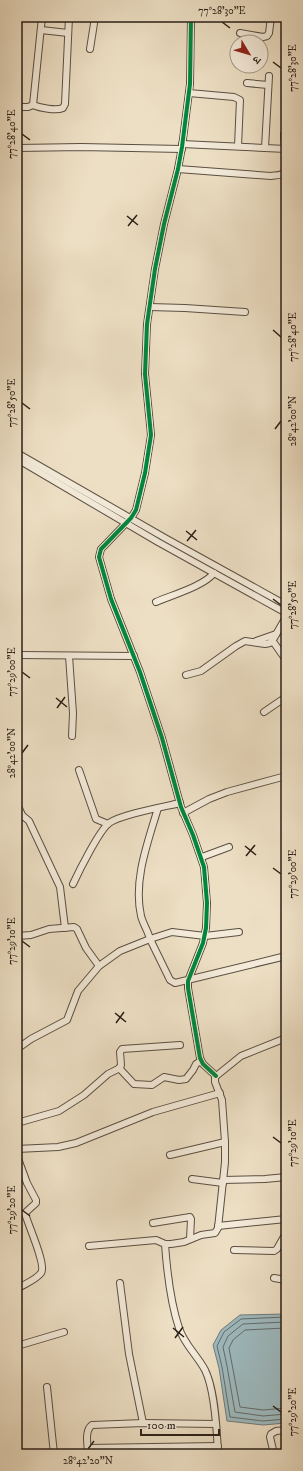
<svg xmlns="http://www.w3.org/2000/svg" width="303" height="1471" viewBox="0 0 303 1471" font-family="'IM FELL DW Pica','Noto Serif Devanagari',serif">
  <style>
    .water { fill: #9ebabf; stroke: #707c7c }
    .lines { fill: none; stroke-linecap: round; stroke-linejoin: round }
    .shore { stroke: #646c6b; stroke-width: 1 }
    .minor-casing { stroke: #5b4f42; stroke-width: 8 }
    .minor { stroke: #f3ead9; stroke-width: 6 }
    .cycleway-casing { stroke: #f3ead9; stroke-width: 6 }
    .cycleway { stroke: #00873e; stroke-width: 4 }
    .ticks { fill: none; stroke: #2a1f17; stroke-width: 1.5 }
    .neatline { fill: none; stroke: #2a1f17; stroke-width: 1.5 }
    .ticks-label { font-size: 10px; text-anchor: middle; fill: #2a1f17 }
  </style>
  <rect width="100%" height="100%" fill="#eddfc4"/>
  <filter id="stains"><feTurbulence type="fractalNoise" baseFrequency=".005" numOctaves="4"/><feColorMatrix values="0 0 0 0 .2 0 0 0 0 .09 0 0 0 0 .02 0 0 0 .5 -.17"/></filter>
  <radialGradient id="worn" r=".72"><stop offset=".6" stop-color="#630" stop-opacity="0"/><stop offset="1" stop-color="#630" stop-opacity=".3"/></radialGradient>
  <path class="water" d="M 286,1314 L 286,1374 L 284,1393 L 286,1397 L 286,1423 L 263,1425 L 227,1421 L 219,1368 L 213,1345 L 221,1330 L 240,1315 Z"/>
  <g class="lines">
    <g class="shore">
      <path d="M 286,1317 L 241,1319 L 224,1332 L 217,1346 L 222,1367 L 230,1417 L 263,1421 L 286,1419"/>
      <path d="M 286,1322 L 243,1324 L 228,1336 L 223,1347 L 227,1366 L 235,1412 L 263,1416 L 286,1414"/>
      <path d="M 286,1328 L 245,1330 L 233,1340 L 229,1348 L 240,1407 L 263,1410 L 286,1408"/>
    </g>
    <g class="minor-casing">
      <g id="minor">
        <path d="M 191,17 L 190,84 L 182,147 L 178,169 L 164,224 L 155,269 L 147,324 L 145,374 L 151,435 L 145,473 L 136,510 L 131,518 L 104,546 L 101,549 L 99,557 L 111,599 L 140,672 L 162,738 L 181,807 L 193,835 L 204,867 L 207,903 L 206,928 L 203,943 L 188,981 L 188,988 L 200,1058 L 203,1064 L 216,1076"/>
        <path d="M 41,30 L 68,33"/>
        <path d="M 240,33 L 263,37 L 267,36 L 269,33 L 271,17"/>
        <path d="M 90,49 L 95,17"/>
        <path d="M 285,65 L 286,56"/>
        <path d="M 247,83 L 268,85"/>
        <path d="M 189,93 L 234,97 L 240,100 L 238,146"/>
        <path d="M 33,105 L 42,17"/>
        <path d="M 17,107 L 28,107 L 33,105 C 40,108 56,111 63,108 L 65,104 L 69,17"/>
        <path d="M 285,132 L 286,118"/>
        <path d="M 182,144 L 286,149"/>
        <path d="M 17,148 L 81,147 L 182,149"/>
        <path d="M 265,148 L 269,76"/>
        <path d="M 178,169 L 271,176 C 277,175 284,176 286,169 L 284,134 L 286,131"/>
        <path d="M 150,307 L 185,308 L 245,312"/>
        <path d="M 17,453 L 165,538 L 286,605"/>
        <path d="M 17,459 L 158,542 L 286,613"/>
        <path d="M 156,602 C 172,595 204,586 214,573"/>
        <path d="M 272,640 L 286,660"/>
        <path d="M 256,641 L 276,634"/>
        <path d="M 17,655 L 134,656"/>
        <path d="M 69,656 L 73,713 L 72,736"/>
        <path d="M 186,675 L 201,671 L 236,646 L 245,641 L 265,644 L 270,643 L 274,638 L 286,617"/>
        <path d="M 264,712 L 286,697"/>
        <path d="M 79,770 L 96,819 L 108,824"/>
        <path d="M 17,804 L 22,815"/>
        <path d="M 183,813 L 209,799 L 227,792 L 286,776"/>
        <path d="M 17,815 L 23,816 L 29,821 L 60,887 L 65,928"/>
        <path d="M 202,857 L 229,847"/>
        <path d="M 73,884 C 79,871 99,831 109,823 C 122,814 163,807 180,803"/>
        <path d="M 239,932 L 205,936 L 172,932 L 150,939 L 170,980 L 175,983 L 286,956"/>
        <path d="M 17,936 L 31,935 L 49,929 L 74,927 L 77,929 L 86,948 L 99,966"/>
        <path d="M 17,1049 L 31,1039 L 67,1020 L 78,991 L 99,966 L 120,951 L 150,939 C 148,931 143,924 141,916 C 133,880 148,842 158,808"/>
        <path d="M 119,1068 L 134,1084 L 152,1085 L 164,1077 L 179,1080 L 186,1079 L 193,1070 L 196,1064 L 201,1061"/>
        <path d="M 285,1104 L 286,1104"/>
        <path d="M 17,1123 L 59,1111 L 84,1095 L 108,1074 L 120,1068 L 121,1065 L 120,1052 L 122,1049 L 180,1045"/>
        <path d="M 17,1149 L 58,1147 L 76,1143 L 153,1112 L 220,1093"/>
        <path d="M 170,1155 L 225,1142"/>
        <path d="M 17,1156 L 27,1183 L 36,1200 L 36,1203 L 25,1213 C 27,1223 47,1265 41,1273 C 36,1280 24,1284 17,1289"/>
        <path d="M 192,1179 L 223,1183"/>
        <path d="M 223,1180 L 265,1179 L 286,1177"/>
        <path d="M 153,1223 L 190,1217 L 191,1219 L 190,1239"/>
        <path d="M 218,1226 L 286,1219"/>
        <path d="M 165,1244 C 167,1272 170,1301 179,1328 C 184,1344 197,1355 205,1370 C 215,1390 217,1431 218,1454"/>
        <path d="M 89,1246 L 156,1240 L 165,1244 L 171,1244 L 184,1242 L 201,1235 L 215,1233 L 218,1228 L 225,1162 L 225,1142 L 222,1100 L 215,1082 L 215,1077 L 241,1056 L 286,1038"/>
        <path d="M 234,1250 L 274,1251 L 277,1249 L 286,1233"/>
        <path d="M 274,1278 L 286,1280"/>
        <path d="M 120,1283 L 129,1354 L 143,1423"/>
        <path d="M 17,1346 L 64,1332"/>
        <path d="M 47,1387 L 54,1454"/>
        <path d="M 88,1448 L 218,1446"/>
        <path d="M 88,1454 C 88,1445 84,1431 92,1425 L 143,1423 L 216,1424"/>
        <path d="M 274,1454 L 270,1437 L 271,1434 L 276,1431 L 286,1430"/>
      </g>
    </g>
    <use href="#minor" class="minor"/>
    <g class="cycleway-casing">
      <path id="cycleway" d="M 191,17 L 190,84 L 182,147 L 178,169 L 164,224 L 155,269 L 147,324 L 145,374 L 151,435 L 145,473 L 136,510 L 131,518 L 104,546 L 101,549 L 99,557 L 111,599 L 140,672 L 162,738 L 181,807 L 193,835 L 204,867 L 207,903 L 206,928 L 203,943 L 188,981 L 188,988 L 200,1058 L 203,1064 L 216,1076"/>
    </g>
    <use href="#cycleway" class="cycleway"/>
  </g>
  <path class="ticks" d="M 222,22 L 230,28M 273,62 L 281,68M 22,134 L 30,140M 127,216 L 138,225M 128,226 L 137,215M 273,330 L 281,337M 22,403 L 30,409M 275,429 L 281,421M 186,531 L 197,540M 187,541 L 196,530M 273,599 L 281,605M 22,672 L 30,678M 56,698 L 67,707M 57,708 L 65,697M 22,753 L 28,745M 245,846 L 256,855M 246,856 L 255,845M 273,868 L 281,874M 22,941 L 30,947M 115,1013 L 126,1022M 116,1023 L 124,1012M 273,1137 L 281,1143M 22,1210 L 30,1216M 173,1328 L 184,1337M 175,1338 L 183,1327M 273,1406 L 281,1412M 88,1449 L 94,1441"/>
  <rect width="303" height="1471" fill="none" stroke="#eddfc4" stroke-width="44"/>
  <g transform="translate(249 54) rotate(128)"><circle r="19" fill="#f3ead9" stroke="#a3998b"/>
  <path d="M0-3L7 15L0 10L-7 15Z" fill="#8f2418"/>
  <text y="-6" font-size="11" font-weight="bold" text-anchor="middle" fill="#2a1f17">उ</text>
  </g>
  <path d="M141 1429v6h78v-6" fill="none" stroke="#2a1f17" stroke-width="2"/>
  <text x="147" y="1429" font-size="12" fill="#2a1f17" stroke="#f3ead9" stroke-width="3" paint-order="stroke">100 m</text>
  <rect x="22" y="22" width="259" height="1427" class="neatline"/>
  <g class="ticks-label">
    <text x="222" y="14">77°28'30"E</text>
    <text transform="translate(292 68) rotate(-90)" y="4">77°28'30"E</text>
    <text transform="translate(11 134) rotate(-90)" y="4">77°28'40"E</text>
    <text transform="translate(292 337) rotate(-90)" y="4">77°28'40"E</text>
    <text transform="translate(11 403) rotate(-90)" y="4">77°28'50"E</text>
    <text transform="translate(292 421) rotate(-90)" y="4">28°42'00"N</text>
    <text transform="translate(292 605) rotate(-90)" y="4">77°28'50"E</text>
    <text transform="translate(11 672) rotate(-90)" y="4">77°29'00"E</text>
    <text transform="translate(11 753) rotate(-90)" y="4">28°42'00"N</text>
    <text transform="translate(292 874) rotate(-90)" y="4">77°29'00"E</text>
    <text transform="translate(11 941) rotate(-90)" y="4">77°29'10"E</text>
    <text transform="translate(292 1143) rotate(-90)" y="4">77°29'10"E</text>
    <text transform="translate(11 1210) rotate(-90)" y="4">77°29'20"E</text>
    <text transform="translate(292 1412) rotate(-90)" y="4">77°29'20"E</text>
    <text x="88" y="1464">28°42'20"N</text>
  </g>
  <rect width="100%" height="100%" filter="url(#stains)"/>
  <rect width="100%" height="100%" fill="url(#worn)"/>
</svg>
